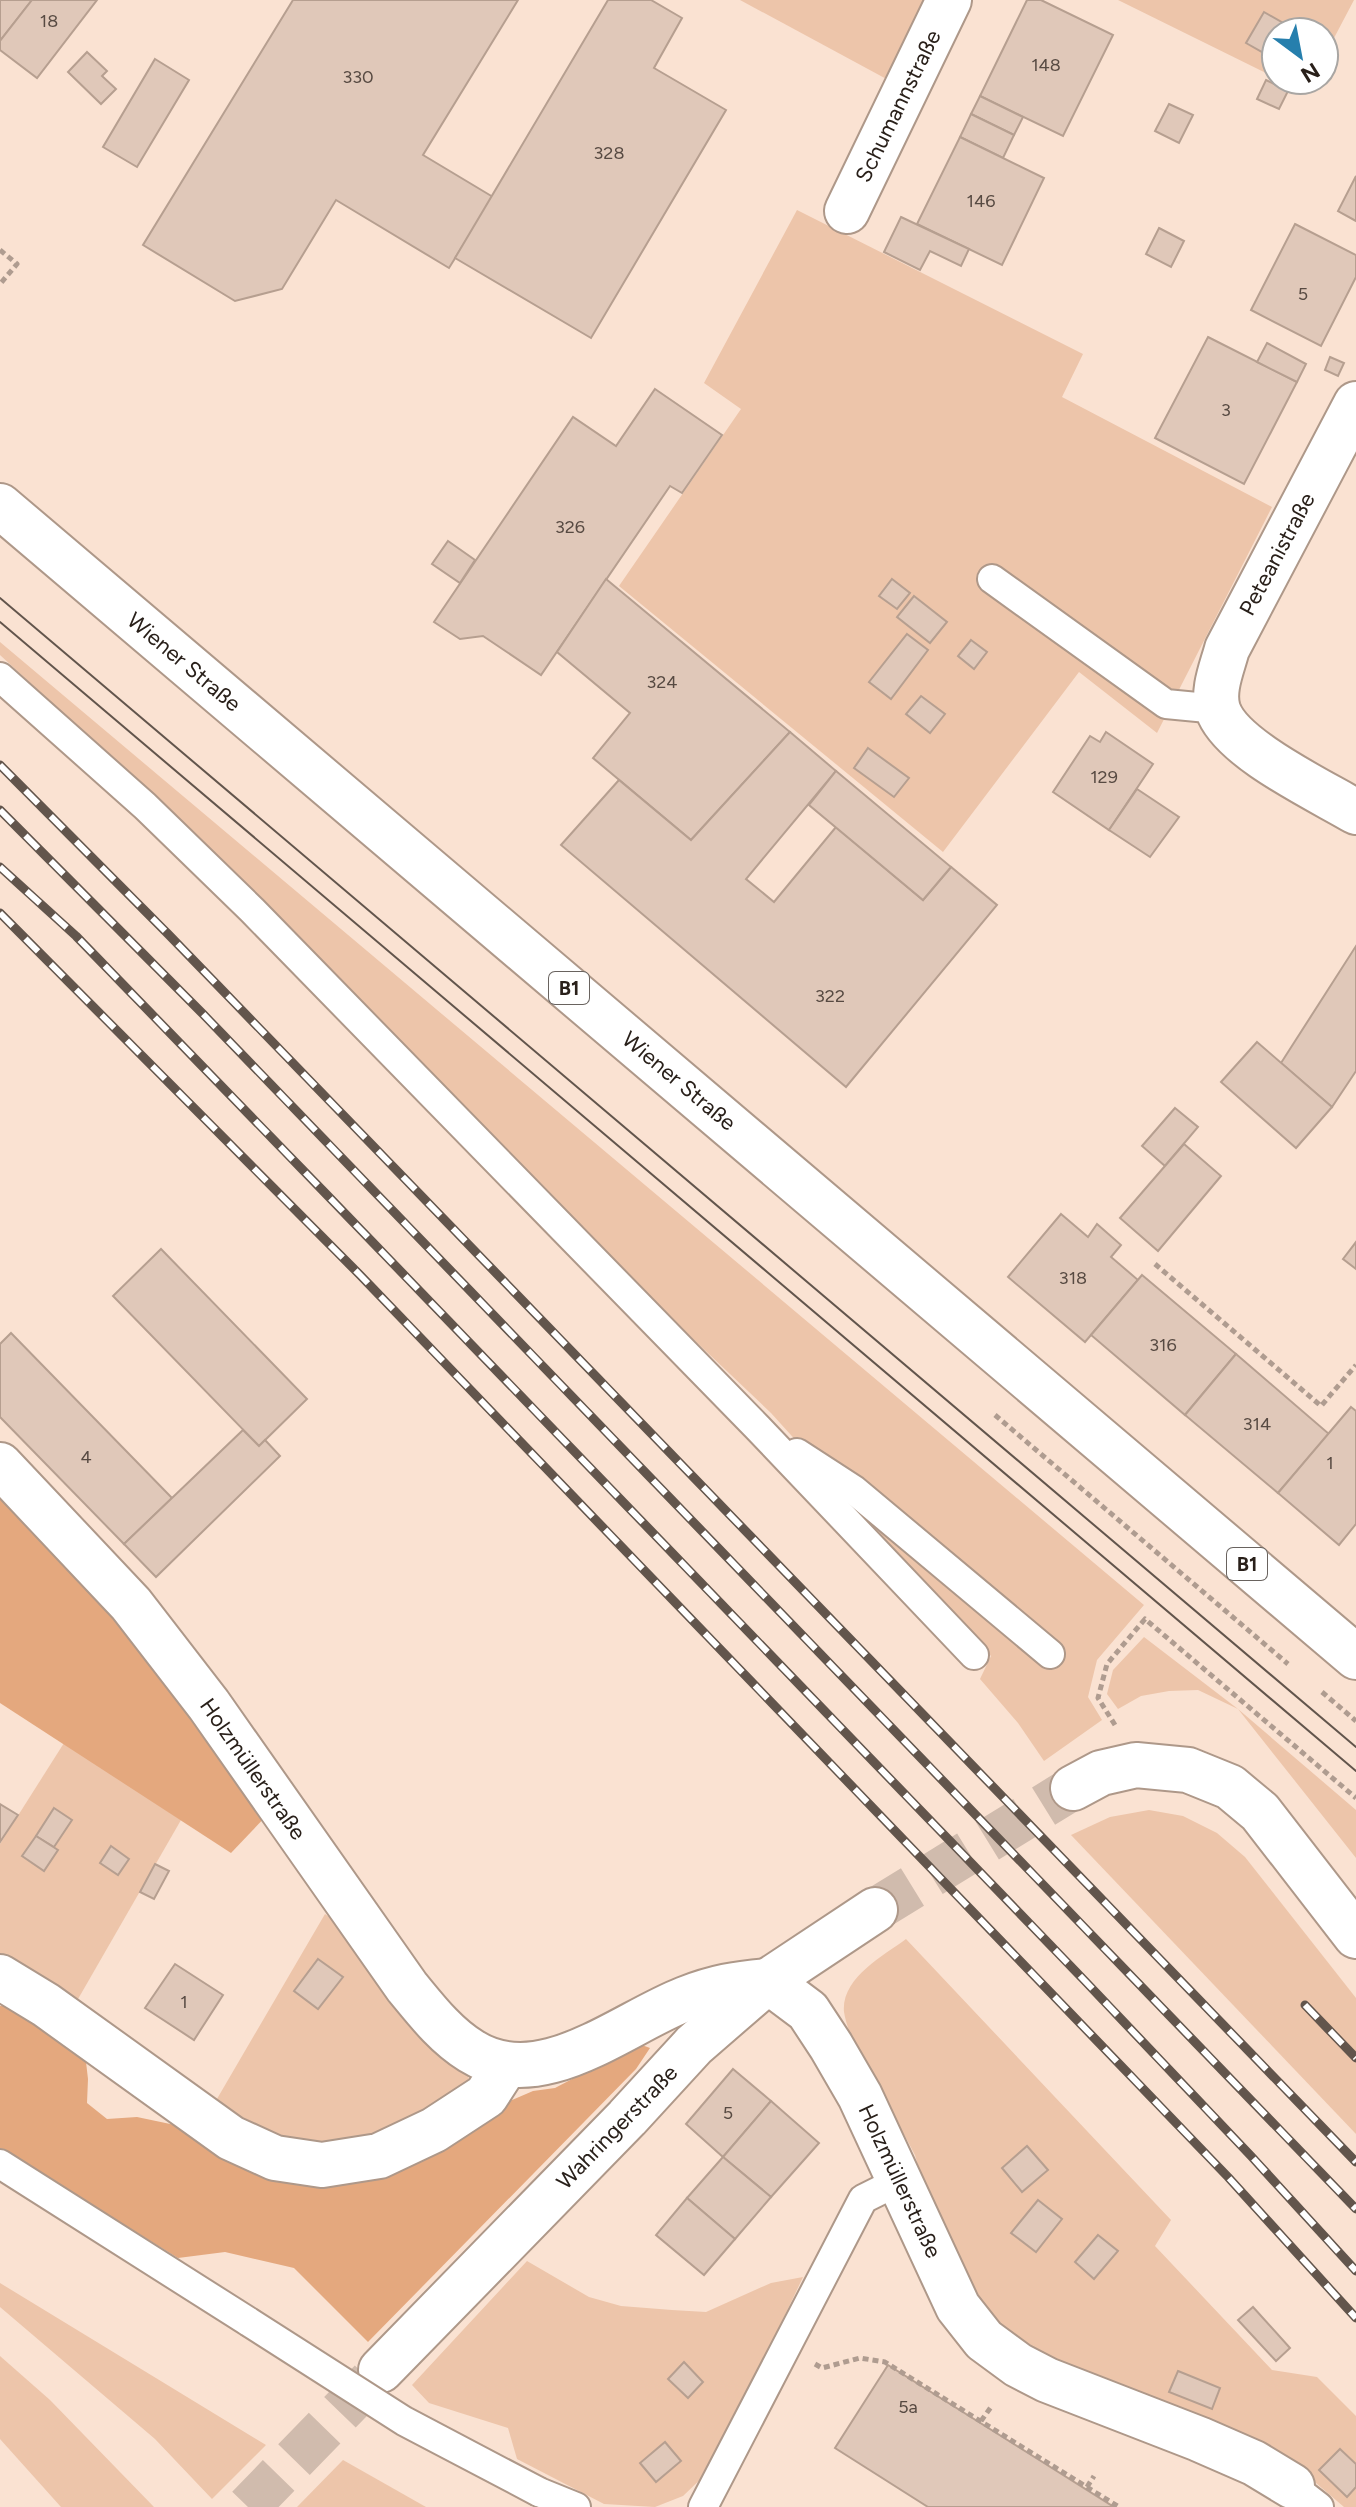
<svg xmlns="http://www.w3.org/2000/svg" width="1356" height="2507" viewBox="0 0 1356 2507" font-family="Figtree,sans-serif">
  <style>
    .green { fill: #edc5aa }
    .forest { fill: #e4a87e }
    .building { fill: #e0c8b9; stroke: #b69f90; stroke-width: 2 }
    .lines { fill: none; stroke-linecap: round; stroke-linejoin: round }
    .street-tunnel { stroke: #d0bbad; stroke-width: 44; stroke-dasharray: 44 22; stroke-linecap: butt }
    .lane-casing { stroke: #ae9889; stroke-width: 32 }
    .street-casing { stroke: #ae9889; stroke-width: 48 }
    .primary-casing { stroke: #ae9889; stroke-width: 48 }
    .path { stroke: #af9c90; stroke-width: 5; stroke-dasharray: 6 4; stroke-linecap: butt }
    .lane { stroke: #fff; stroke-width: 28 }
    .street { stroke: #fff; stroke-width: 44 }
    .primary { stroke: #fff; stroke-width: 44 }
    .tram { stroke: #62554c; stroke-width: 2 }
    .rail-casing { stroke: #62554c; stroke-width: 9 }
    .rail { stroke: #fff; stroke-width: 6; stroke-dasharray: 18; stroke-linecap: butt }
    .lane-bridge-casing { stroke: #ae9889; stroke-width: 32; stroke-linecap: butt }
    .lane-bridge { stroke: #fff; stroke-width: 28 }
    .labels { text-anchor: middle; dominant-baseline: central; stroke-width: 6; stroke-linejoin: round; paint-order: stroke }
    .number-label { font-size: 18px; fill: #574a42 }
    .shield { fill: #fff; stroke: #69635f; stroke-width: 2 }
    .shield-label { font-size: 20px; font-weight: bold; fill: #29201a }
    .street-label { font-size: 22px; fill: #29201a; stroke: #fff }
  </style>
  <rect width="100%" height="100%" fill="#fae2d2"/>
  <g class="green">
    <path d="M 740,0 L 934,0 L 892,82 Z"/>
    <path d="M 1118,0 L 1354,0 L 1324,57 L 1324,32 L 1276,32 L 1276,78 Z"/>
    <path d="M 797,210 L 1083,354 L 1062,397 L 1272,507 L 1157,733 L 1079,672 L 943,852 L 619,586 L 741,409 L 704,383 Z"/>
    <path d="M 0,642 L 1144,1605 L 1097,1660 L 1088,1697 L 1102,1720 L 1044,1761 L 1018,1723 L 980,1679 L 991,1656 L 771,1413 L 594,1245 L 206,845 L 0,655 Z"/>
    <path d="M 1144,1637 L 1238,1709 L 1356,1810 L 1356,1858 L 1238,1709 L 1198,1690 L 1169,1691 L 1141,1696 L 1118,1709 L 1107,1694 L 1113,1670 Z"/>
    <path d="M 64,1743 L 181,1820 L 74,2006 L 0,1959 L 0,1844 Z"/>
    <path d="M 1149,1810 L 1183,1816 L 1217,1833 L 1245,1857 L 1356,1998 L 1356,2134 L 1071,1835 L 1110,1817 Z"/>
    <path d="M 325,1914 L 346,1929 L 400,2015 L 439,2057 L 467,2073 L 471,2086 L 354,2149 L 266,2140 L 214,2104 Z"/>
    <path d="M 906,1939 L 1171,2220 L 1155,2246 L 1272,2370 L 1317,2377 L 1356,2416 L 1356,2507 L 1344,2507 L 1309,2477 L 1042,2359 L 978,2306 L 924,2187 L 915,2155 L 849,2031 C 847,2025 845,2018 844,2012 C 841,1978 883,1956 906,1939 Z"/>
    <path d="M 527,2261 L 589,2297 L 621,2306 L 672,2310 L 706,2312 L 771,2283 L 803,2277 L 724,2444 L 707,2473 L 683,2496 L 655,2507 L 604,2504 L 517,2459 L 508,2428 L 429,2403 L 412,2385 Z"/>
    <path d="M 0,2283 L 266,2445 L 212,2499 L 155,2439 L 0,2307 Z"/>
    <path d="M 0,2356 L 50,2400 L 154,2507 L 61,2507 L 0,2439 Z"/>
    <path d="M 343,2460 L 426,2507 L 297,2507 Z"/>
  </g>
  <g class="forest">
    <path d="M 0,1497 L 105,1608 L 269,1813 L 231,1853 L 0,1703 Z"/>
    <path d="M 0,2006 L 20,2006 L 48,2021 L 86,2062 L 88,2079 L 87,2103 L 107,2119 L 137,2117 L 175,2125 L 229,2154 L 291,2179 L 496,2107 L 533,2091 L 555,2088 L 639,2044 L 650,2048 L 636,2069 L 368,2342 L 294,2268 L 225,2252 L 178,2258 L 0,2148 Z"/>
  </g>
  <g class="building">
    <path d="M 0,0 L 32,0 L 0,41 Z"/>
    <path d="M 32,0 L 97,0 L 37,78 L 0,50 L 0,41 Z"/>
    <path d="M 293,0 L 518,0 L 423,155 L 493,197 L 449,268 L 336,200 L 282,289 L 235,301 L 143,245 Z"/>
    <path d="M 608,0 L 651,0 L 682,18 L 654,68 L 726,110 L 591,338 L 455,258 Z"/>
    <path d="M 1027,0 L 1041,0 L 1113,35 L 1063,136 L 980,96 Z"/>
    <path d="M 1264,12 L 1299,32 L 1276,32 L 1276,60 L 1246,43 Z"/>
    <path d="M 87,52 L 107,71 L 102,76 L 116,89 L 101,104 L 68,72 Z"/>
    <path d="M 155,59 L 189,80 L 137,167 L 103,147 Z"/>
    <path d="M 1266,80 L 1288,91 L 1279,109 L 1257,99 Z"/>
    <path d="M 980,96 L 1023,117 L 1014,135 L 971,114 Z"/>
    <path d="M 1169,104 L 1193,115 L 1179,143 L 1155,131 Z"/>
    <path d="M 971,114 L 1014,135 L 1003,158 L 960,137 Z"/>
    <path d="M 960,137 L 1044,178 L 1002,265 L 917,224 Z"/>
    <path d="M 1356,176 L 1356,221 L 1338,211 Z"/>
    <path d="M 901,217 L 969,249 L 961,266 L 930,251 L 920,270 L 884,252 Z"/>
    <path d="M 1295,224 L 1356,255 L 1356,277 L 1321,346 L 1251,310 Z"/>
    <path d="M 1159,228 L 1184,241 L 1171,267 L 1146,254 Z"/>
    <path d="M 1208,337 L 1297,382 L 1244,484 L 1155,438 Z"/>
    <path d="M 1267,343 L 1306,364 L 1297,382 L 1257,362 Z"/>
    <path d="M 1330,357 L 1344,363 L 1338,376 L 1325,370 Z"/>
    <path d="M 655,389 L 722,435 L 682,493 L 670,486 L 541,675 L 483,636 L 460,639 L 434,622 L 573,417 L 616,446 Z"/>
    <path d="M 448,541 L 475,560 L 460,583 L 432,564 Z"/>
    <path d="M 606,579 L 790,732 L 691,840 L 593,758 L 630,713 L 557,652 Z"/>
    <path d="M 892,579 L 910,593 L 897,609 L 879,596 Z"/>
    <path d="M 914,596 L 947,622 L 930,643 L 897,617 Z"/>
    <path d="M 907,634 L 928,650 L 891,699 L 869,682 Z"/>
    <path d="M 971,640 L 987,652 L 974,669 L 958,656 Z"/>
    <path d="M 921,696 L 945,714 L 930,733 L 906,714 Z"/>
    <path d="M 790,732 L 836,771 L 746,879 L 774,902 L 836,827 L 923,900 L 951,867 L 997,905 L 846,1087 L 561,845 L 619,780 L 691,840 Z"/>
    <path d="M 1106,732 L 1153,764 L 1109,830 L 1053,792 L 1090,736 L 1100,742 Z"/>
    <path d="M 868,748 L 909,778 L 894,797 L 854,768 Z"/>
    <path d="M 836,771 L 951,867 L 923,900 L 809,805 Z"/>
    <path d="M 1137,789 L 1179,817 L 1150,857 L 1109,830 Z"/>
    <path d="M 1356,946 L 1356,1071 L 1332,1107 L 1281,1063 Z"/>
    <path d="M 1257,1042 L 1332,1107 L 1296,1148 L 1221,1082 Z"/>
    <path d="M 1175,1108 L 1198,1127 L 1165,1166 L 1142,1146 Z"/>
    <path d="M 1184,1144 L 1221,1176 L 1158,1251 L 1120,1218 Z"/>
    <path d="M 1061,1214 L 1088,1237 L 1097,1224 L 1121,1245 L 1111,1257 L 1138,1280 L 1085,1342 L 1008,1277 Z"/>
    <path d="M 1356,1242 L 1356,1269 L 1343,1259 Z"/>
    <path d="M 161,1249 L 307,1399 L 259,1446 L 113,1296 Z"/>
    <path d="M 1142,1275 L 1236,1354 L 1185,1415 L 1091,1335 Z"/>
    <path d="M 11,1333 L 172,1498 L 124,1544 L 0,1417 L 0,1344 Z"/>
    <path d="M 1236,1354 L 1329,1434 L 1278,1493 L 1185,1415 Z"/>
    <path d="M 1351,1407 L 1356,1411 L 1356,1524 L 1339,1545 L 1278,1493 Z"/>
    <path d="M 243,1430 L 259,1446 L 265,1440 L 280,1456 L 156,1577 L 124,1544 Z"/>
    <path d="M 0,1804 L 18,1815 L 0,1842 Z"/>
    <path d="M 54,1808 L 72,1820 L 54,1847 L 36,1836 Z"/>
    <path d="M 36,1836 L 58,1850 L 44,1871 L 22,1856 Z"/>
    <path d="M 111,1846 L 129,1859 L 118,1875 L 100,1863 Z"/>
    <path d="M 155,1864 L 169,1871 L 154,1899 L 140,1892 Z"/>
    <path d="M 318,1959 L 343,1977 L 318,2009 L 294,1991 Z"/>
    <path d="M 175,1964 L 223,1995 L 194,2040 L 145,2008 Z"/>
    <path d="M 733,2069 L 771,2101 L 723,2157 L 686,2124 Z"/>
    <path d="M 771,2101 L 819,2143 L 771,2197 L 723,2157 Z"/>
    <path d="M 1027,2146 L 1048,2170 L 1022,2192 L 1002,2168 Z"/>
    <path d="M 723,2157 L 771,2197 L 735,2239 L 687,2198 Z"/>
    <path d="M 687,2198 L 735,2239 L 704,2275 L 656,2235 Z"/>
    <path d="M 1038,2200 L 1062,2219 L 1036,2252 L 1011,2233 Z"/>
    <path d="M 1098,2235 L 1118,2251 L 1094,2279 L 1075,2262 Z"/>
    <path d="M 1253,2307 L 1290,2348 L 1276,2361 L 1238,2320 Z"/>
    <path d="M 684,2362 L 703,2382 L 688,2398 L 668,2379 Z"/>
    <path d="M 888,2365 L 1114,2507 L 928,2507 L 835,2448 Z"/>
    <path d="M 1178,2371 L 1220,2388 L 1212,2409 L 1169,2392 Z"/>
    <path d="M 665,2442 L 681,2461 L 656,2482 L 640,2463 Z"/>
    <path d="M 1340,2449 L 1356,2464 L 1356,2487 L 1347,2497 L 1319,2470 Z"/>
  </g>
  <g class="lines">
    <g class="street-tunnel">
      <path d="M 875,1910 L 1073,1788"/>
      <path d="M 248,2507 L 381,2370"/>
    </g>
    <g class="lane-casing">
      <g id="lane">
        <path d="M 992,579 L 1166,704 L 1218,709"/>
        <path d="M 0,677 L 145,806 L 252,910 L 758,1428 L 974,1655"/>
        <path d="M 797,1453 L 854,1490 L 1050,1654"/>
        <path d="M 0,2164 L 249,2322"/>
        <path d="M 1292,2486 L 1319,2507"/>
        <path d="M 539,2492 L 576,2507"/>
        <path d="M 703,2507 L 863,2199 L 899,2181"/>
      </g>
    </g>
    <g class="street-casing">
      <g id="street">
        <path d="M 847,211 L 949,0"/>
        <path d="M 1356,404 L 1227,649 C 1222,668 1212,690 1218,710 C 1231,749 1321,791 1356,812"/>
        <path d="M 0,1465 L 131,1604 L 209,1705 L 407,1987 C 426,2010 445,2035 471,2051 C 540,2095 621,2024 685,1999 C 716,1987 735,1984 768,1981 L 808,2011 L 831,2046 L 860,2096 L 958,2307 L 984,2340 L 1018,2365 L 1047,2380 L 1199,2439 L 1254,2463 L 1292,2486"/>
        <path d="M 1073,1788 L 1101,1773 L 1136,1765 L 1188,1770 L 1230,1787 L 1260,1812 L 1356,1936"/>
        <path d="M 0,1977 L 46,2005 L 231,2138 L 275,2158 L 322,2165 L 379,2156 L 434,2130 L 486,2096 L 506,2065"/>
        <path d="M 381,2370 L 627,2118 L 694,2045 L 768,1981 L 875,1910"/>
      </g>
    </g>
    <g class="primary-casing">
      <path id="primary" d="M 0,506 L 1356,1657"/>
    </g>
    <g class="path">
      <path d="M 0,250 L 17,264 L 0,284"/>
      <path d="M 1155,1264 L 1321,1406 L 1356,1365"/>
      <path d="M 995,1415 L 1288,1664"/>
      <path d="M 1322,1692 L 1356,1721"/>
      <path d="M 1115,1725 L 1098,1698 L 1107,1664 L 1145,1619 L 1356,1798"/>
      <path d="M 815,2364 L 822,2368 L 860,2358 L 885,2362 L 1119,2507"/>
      <path d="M 981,2421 L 991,2407"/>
      <path d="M 1087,2487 L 1094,2476"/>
    </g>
    <use href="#lane" class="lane"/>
    <use href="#street" class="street"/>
    <use href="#primary" class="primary"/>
    <g class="tram">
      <path d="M 0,598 L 1356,1747"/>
      <path d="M 0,622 L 1356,1771"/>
    </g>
    <g class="rail-casing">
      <g id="rail">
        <path d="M 0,765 L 168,934 L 1356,2162"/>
        <path d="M 0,810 L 203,1014 L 1356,2209"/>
        <path d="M 0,867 L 76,936 L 329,1197 L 1084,1980 L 1251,2156 L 1356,2271"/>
        <path d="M 0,913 L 360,1275 L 1228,2177 L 1356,2318"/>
        <path d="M 1305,2005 L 1356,2058"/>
      </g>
    </g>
    <use href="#rail" class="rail"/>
    <g class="lane-bridge-casing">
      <path id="lane-bridge" d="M 249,2322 L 404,2421 L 539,2492"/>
    </g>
    <use href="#lane-bridge" class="lane-bridge"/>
  </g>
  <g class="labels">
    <g class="number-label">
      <text x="49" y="21">18</text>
      <text x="1046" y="65">148</text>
      <text x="358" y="77">330</text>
      <text x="609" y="153">328</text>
      <text x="981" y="201">146</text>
      <text x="1303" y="294">5</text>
      <text x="1226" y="410">3</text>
      <text x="570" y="527">326</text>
      <text x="662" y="682">324</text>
      <text x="1104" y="777">129</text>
      <text x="830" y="996">322</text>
      <text x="1073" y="1278">318</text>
      <text x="1163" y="1345">316</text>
      <text x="1257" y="1424">314</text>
      <text x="86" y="1457">4</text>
      <text x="1330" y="1463">1</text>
      <text x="184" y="2002">1</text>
      <text x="728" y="2113">5</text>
      <text x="908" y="2407">5a</text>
    </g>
    <g class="shield">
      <rect x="549" y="972" width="40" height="32" rx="6"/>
      <rect x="1227" y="1548" width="40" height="32" rx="6"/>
    </g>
    <g class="shield-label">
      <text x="569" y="988">B1</text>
      <text x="1247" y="1564">B1</text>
    </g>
    <g class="street-label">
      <text transform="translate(898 106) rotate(-64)">Schumannstraße</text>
      <text transform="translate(1277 554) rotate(-62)">Peteanistraße</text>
      <text transform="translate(184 662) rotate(40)">Wiener Straße</text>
      <text transform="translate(679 1081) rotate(40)">Wiener Straße</text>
      <text transform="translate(253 1769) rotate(55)">Holzmüllerstraße</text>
      <text transform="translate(617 2127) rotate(-46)">Wahringerstraße</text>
      <text transform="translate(900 2181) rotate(65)">Holzmüllerstraße</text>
    </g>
  </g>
  <g transform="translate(1300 56) rotate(148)"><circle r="38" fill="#ffffff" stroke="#a9a6a3" stroke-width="2"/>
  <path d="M0-6L14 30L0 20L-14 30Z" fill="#267fad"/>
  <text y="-12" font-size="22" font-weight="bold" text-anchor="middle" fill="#29201a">N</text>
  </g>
</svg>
